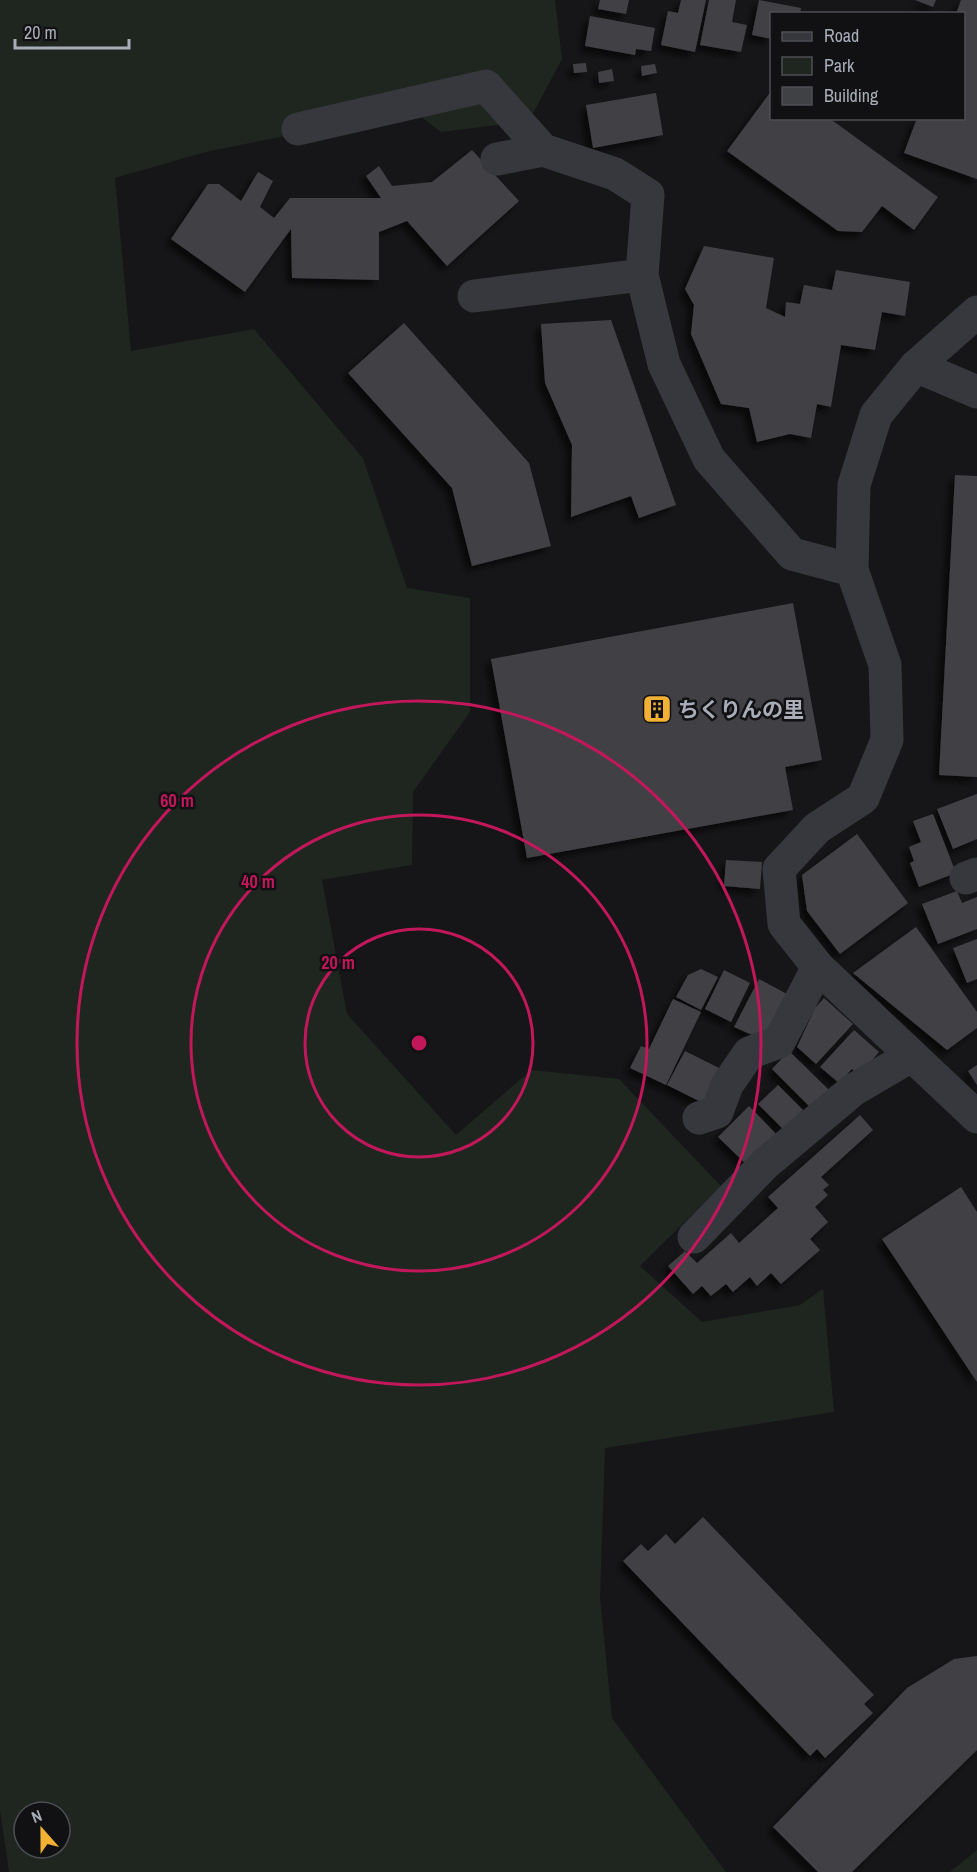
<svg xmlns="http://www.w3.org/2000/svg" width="977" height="1872" viewBox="0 0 977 1872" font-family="'Archivo Narrow','Noto Sans JP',sans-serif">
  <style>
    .green { fill: #1e261f; fill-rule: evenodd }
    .building { fill: #404145; filter: url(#shadow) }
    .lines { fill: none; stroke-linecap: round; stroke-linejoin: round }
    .minor { stroke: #37383d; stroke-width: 33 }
    .ring { fill: none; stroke: #c2185b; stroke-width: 3 }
    .labels { text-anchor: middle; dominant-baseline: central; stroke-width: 5; stroke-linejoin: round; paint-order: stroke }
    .poi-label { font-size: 21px; font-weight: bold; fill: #a8adb8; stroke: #111113; text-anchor: start }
    .centre { fill: #c2185b; stroke: #111113; stroke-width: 3 }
    .ring-label { font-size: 18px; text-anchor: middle; font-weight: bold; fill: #c2185b; stroke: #111113; stroke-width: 5; stroke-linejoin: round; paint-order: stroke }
  </style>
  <defs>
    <filter id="shadow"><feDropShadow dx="-5.5" dy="5.5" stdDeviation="3" flood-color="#0009"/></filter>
  </defs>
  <rect width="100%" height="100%" fill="#161618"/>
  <g class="green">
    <path d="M 0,0 L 555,0 L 562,59 L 529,121 L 441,132 L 412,110 L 206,152 L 115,178 L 131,351 L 254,329 L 363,458 L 407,588 L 470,598 L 470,712 L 413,792 L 412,865 L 322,880 L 347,1014 L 456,1135 L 531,1070 L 619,1079 L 721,1186 L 640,1266 L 702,1322 L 800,1305 L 823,1289 L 834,1412 L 605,1448 L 600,1597 L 612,1718 L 726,1872 L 9,1872 L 0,1810 ZM 24,1812 L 60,1812 L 60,1848 L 24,1848 Z"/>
    <path d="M 977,1850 L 977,1872 L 950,1872 Z"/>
  </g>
  <g class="building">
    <path d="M 600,0 L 629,0 L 626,14 L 598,9 Z"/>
    <path d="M 681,0 L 706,0 L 695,52 L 661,45 L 668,11 L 678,13 Z"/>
    <path d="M 709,0 L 736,0 L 732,22 L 747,25 L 741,52 L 700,45 Z"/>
    <path d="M 759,0 L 801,8 L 800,14 L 772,14 L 772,39 L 752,35 Z"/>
    <path d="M 915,0 L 936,0 L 933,7 Z"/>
    <path d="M 961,0 L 977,0 L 977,179 L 904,153 L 917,118 L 964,118 L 964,14 L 956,14 Z"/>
    <path d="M 590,16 L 655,28 L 651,51 L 636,49 L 635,55 L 585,46 Z"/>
    <path d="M 586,63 L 587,72 L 574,73 L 573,64 Z"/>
    <path d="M 655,64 L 657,73 L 642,76 L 641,66 Z"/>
    <path d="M 612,69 L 614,81 L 599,83 L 598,72 Z"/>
    <path d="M 772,90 L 772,118 L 829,118 L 938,197 L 914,230 L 882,206 L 862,232 L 838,231 L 727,151 Z"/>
    <path d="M 656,93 L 663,135 L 593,148 L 586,105 Z"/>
    <path d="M 472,150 L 519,201 L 447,266 L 407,221 L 379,232 L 379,280 L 292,278 L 291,229 L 245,292 L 171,239 L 208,184 L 219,184 L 241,201 L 258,172 L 273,181 L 260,207 L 274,218 L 290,198 L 381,198 L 366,176 L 379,166 L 392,186 L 432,182 Z"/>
    <path d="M 704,246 L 774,258 L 766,308 L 785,317 L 786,302 L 800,304 L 804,285 L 832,290 L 836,270 L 910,282 L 905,316 L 882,312 L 875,350 L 841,345 L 831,407 L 817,404 L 811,438 L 790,434 L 757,442 L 749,408 L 721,404 L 691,334 L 694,305 L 685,289 Z"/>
    <path d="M 611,320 L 676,505 L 639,518 L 631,496 L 571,517 L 572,445 L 545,383 L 541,324 Z"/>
    <path d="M 404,323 L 529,463 L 551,546 L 472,566 L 452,488 L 348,373 Z"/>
    <path d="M 955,475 L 977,476 L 977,777 L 939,775 Z"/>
    <path d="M 793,603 L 822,760 L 785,767 L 793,810 L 527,858 L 491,659 Z"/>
    <path d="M 977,794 L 977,839 L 953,849 L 937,809 Z"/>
    <path d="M 933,814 L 956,873 L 919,887 L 910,863 L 914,861 L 909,847 L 921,842 L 913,821 Z"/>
    <path d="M 857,834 L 908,903 L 840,954 L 807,911 L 802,875 Z"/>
    <path d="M 726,860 L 762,862 L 760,889 L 724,886 Z"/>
    <path d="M 957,891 L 962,903 L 977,897 L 977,929 L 938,944 L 922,904 Z"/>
    <path d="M 916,927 L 977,1012 L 977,1028 L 947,1050 L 853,973 Z"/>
    <path d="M 977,939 L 977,979 L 967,983 L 953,948 Z"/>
    <path d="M 701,969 L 718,977 L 701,1010 L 676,997 L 688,975 Z"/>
    <path d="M 724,970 L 750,983 L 731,1022 L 705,1009 Z"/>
    <path d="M 759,979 L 787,994 L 769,1029 L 752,1035 L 734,1027 Z"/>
    <path d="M 824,998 L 853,1024 L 816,1064 L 797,1047 L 815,1008 Z"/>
    <path d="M 673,999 L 701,1012 L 666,1085 L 630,1068 L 641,1046 L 649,1049 Z"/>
    <path d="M 854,1030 L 879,1052 L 859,1075 L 852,1069 L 839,1083 L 820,1067 Z"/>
    <path d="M 685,1051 L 723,1070 L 705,1104 L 667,1085 Z"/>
    <path d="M 789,1051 L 829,1090 L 811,1108 L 772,1069 Z"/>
    <path d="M 977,1065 L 977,1085 L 968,1071 Z"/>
    <path d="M 778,1085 L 803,1110 L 783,1129 L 758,1104 Z"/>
    <path d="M 749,1106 L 778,1136 L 748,1166 L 718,1137 Z"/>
    <path d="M 860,1115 L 873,1130 L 821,1177 L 829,1185 L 823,1190 L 828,1195 L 815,1207 L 828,1222 L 810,1239 L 820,1250 L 781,1284 L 771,1273 L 757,1286 L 750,1277 L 733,1292 L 726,1284 L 711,1296 L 702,1286 L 693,1294 L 668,1266 L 685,1251 L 697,1263 L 731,1233 L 739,1243 L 778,1208 L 768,1197 Z"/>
    <path d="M 961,1187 L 977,1212 L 977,1382 L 882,1239 Z"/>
    <path d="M 703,1517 L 874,1695 L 864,1704 L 873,1713 L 825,1758 L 817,1749 L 810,1756 L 623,1561 L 641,1544 L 648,1551 L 666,1534 L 675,1544 Z"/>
    <path d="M 977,1656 L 977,1750 L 852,1872 L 818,1872 L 773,1827 L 907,1688 L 954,1659 Z"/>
  </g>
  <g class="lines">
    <g class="minor">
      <path d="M 298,129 L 486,86 L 543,150 L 615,174 L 648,195 L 642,275 L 664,364 L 709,459 L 792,554 L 852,570"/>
      <path d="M 497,159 L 543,150"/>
      <path d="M 474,296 L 642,275"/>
      <path d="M 977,312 L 916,366 L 876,415 L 854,485 L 852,570 L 885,665 L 887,740 L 863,798 L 817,828 L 779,869 L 784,924 L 818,967 L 977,1117"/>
      <path d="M 916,366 L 977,392"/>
      <path d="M 966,878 L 977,874"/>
      <path d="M 699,1118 L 717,1112 L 727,1085 L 749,1053 L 779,1042 L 818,967"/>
      <path d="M 694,1237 L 766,1163 L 853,1090 L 911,1056"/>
    </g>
  </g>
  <g class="ring">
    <circle cx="419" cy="1043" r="114"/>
    <circle cx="419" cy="1043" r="228"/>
    <circle cx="419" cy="1043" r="342"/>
  </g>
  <defs>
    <g id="building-square" transform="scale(1.5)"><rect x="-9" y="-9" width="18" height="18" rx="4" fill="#f2b134" stroke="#111113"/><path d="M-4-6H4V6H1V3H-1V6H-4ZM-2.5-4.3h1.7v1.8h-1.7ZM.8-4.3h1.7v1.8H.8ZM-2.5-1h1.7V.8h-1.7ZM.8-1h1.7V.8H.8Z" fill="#111"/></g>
  </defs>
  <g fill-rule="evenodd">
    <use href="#building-square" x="657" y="709"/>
  </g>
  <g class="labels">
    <g class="poi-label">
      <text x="678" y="709">ちくりんの里</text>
    </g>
  </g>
  <circle cx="419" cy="1043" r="9" class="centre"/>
  <g class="ring-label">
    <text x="177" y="807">60 m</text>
    <text x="258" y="888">40 m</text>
    <text x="338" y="969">20 m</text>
  </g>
  <rect x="770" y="12" width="195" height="108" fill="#111113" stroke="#4d4f55" stroke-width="1.5"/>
  <rect x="782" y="32" width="30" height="9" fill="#37383d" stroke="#4d4f55" stroke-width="1.5"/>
  <text x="824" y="42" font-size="18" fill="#a8adb8">Road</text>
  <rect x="782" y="57" width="30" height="18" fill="#1e261f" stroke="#4d4f55" stroke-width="1.5"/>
  <text x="824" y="72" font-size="18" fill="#a8adb8">Park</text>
  <rect x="782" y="87" width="30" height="18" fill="#404145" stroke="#4d4f55" stroke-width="1.5"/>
  <text x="824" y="102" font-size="18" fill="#a8adb8">Building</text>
  <g transform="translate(42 1830) rotate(339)"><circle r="28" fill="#111113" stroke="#4d4f55" stroke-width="1.5"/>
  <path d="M0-4.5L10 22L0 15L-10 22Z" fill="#f2b134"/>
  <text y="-9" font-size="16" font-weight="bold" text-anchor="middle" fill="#a8adb8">N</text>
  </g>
  <path d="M15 39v9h114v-9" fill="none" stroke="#a8adb8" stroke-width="3"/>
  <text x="24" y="39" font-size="18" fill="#a8adb8" stroke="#111113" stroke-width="4.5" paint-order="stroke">20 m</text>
</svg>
